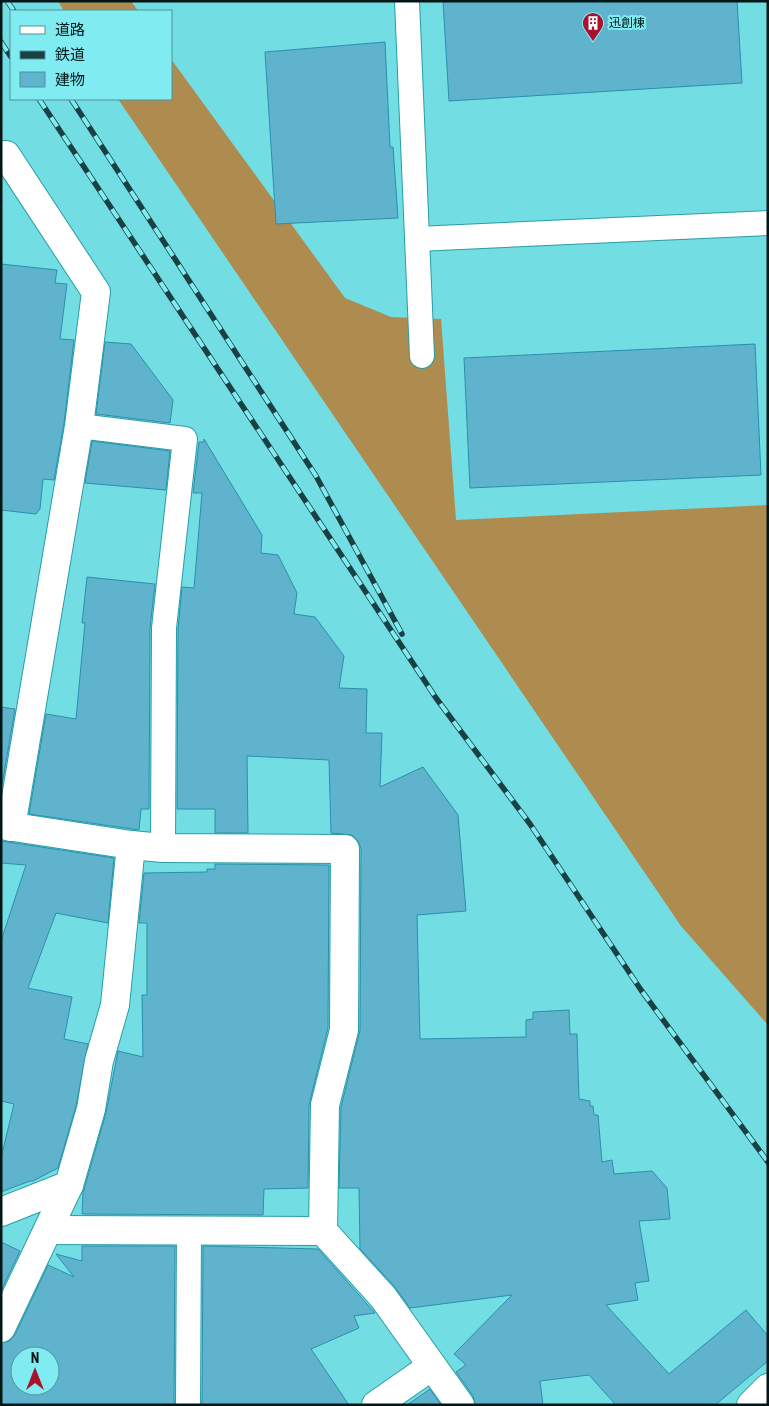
<svg xmlns="http://www.w3.org/2000/svg" width="769" height="1406" viewBox="0 0 769 1406" font-family="'Roboto Condensed','Noto Sans JP',sans-serif">
  <style>
    .forest { fill: #ae8b4f }
    .building { fill: #60b3cd; stroke: #2990ac; fill-rule: evenodd }
    .lines { fill: none; stroke-linecap: round; stroke-linejoin: round }
    .lane-casing { stroke: #289ea4; stroke-width: 26 }
    .street-casing { stroke: #289ea4; stroke-width: 30 }
    .lane { stroke: #fff; stroke-width: 24 }
    .street { stroke: #fff; stroke-width: 28 }
    .rail-casing { stroke: #194042; stroke-width: 5.5 }
    .rail { stroke: #80ebf1; stroke-width: 4; stroke-dasharray: 11; stroke-linecap: butt }
    .labels { text-anchor: middle; dominant-baseline: central; stroke-width: 4; stroke-linejoin: round; paint-order: stroke }
    .poi-label { font-size: 12px; fill: #011617; stroke: #80ebf1; text-anchor: start }
  </style>
  <rect width="100%" height="100%" fill="#72dde3"/>
  <g class="forest">
    <path d="M 58,1 L 131,1 L 138,11 L 64,11 Z"/>
    <path d="M 171,59 L 345,298 L 391,317 L 441,319 L 456,520 L 768,505 L 768,1025 L 681,926 L 118,99 L 171,99 Z"/>
  </g>
  <g class="building">
    <path d="M 443,1 L 737,1 L 742,83 L 449,101 Z"/>
    <path d="M 385,42 L 390,147 L 393,147 L 398,218 L 276,224 L 265,52 Z"/>
    <path d="M 1,264 L 57,270 L 55,283 L 67,284 L 60,339 L 74,340 L 64,424 L 54,480 L 43,479 L 40,509 L 36,514 L 1,510 Z"/>
    <path d="M 105,342 L 131,344 L 173,400 L 170,423 L 96,414 Z"/>
    <path d="M 755,344 L 761,475 L 470,488 L 464,358 Z"/>
    <path d="M 204,439 L 262,535 L 261,553 L 278,555 L 297,593 L 294,614 L 315,617 L 344,656 L 339,688 L 367,689 L 366,733 L 382,733 L 380,787 L 423,767 L 458,815 L 466,911 L 417,915 L 420,1039 L 526,1037 L 526,1020 L 533,1019 L 533,1012 L 569,1010 L 570,1034 L 577,1034 L 579,1099 L 590,1101 L 590,1106 L 593,1106 L 594,1115 L 598,1115 L 602,1162 L 612,1160 L 614,1174 L 652,1171 L 667,1188 L 670,1219 L 639,1221 L 649,1281 L 635,1283 L 638,1300 L 606,1305 L 669,1374 L 746,1310 L 768,1336 L 768,1361 L 715,1405 L 616,1405 L 589,1375 L 540,1381 L 543,1405 L 475,1405 L 473,1396 L 456,1372 L 466,1365 L 454,1354 L 512,1295 L 410,1308 L 395,1287 L 360,1249 L 359,1188 L 339,1188 L 341,1107 L 360,1030 L 361,849 L 358,841 L 352,835 L 331,833 L 329,760 L 247,756 L 248,833 L 215,833 L 215,809 L 177,809 L 178,629 L 182,587 L 194,588 L 202,493 L 193,493 L 199,442 L 204,442 Z"/>
    <path d="M 92,441 L 170,451 L 166,490 L 85,483 Z"/>
    <path d="M 87,577 L 155,584 L 150,628 L 149,809 L 141,809 L 139,830 L 29,814 L 46,714 L 76,719 L 85,623 L 82,623 Z"/>
    <path d="M 1,707 L 15,709 L 1,791 Z"/>
    <path d="M 1,841 L 114,858 L 108,923 L 56,913 L 28,988 L 72,997 L 64,1039 L 88,1044 L 76,1106 L 58,1168 L 33,1181 L 30,1181 L 1,1192 L 1,1158 L 14,1104 L 1,1101 L 1,941 L 26,865 L 1,863 Z"/>
    <path d="M 215,864 L 329,865 L 328,1028 L 309,1105 L 308,1188 L 264,1189 L 263,1215 L 82,1214 L 83,1193 L 106,1113 L 118,1051 L 143,1057 L 142,995 L 147,995 L 147,923 L 139,923 L 144,873 L 207,872 L 207,869 L 215,869 Z"/>
    <path d="M 1,1242 L 20,1251 L 1,1291 Z"/>
    <path d="M 82,1246 L 175,1246 L 174,1405 L 1,1405 L 1,1343 L 9,1341 L 15,1335 L 48,1265 L 74,1277 L 56,1254 L 82,1261 ZM 20,1356 L 50,1356 L 50,1386 L 20,1386 Z"/>
    <path d="M 203,1246 L 318,1249 L 375,1313 L 354,1316 L 359,1328 L 311,1349 L 349,1405 L 202,1405 Z"/>
    <path d="M 430,1389 L 441,1405 L 407,1405 Z"/>
  </g>
  <g class="lines">
    <g class="lane-casing">
      <g id="lane">
        <path d="M 407,1 L 422,356"/>
        <path d="M 417,239 L 768,223"/>
        <path d="M 79,426 L 185,439 L 164,628 L 163,848"/>
        <path d="M 188,1405 L 189,1232"/>
      </g>
    </g>
    <g class="street-casing">
      <g id="street">
        <path d="M 1,155 L 6,155 L 96,292 L 79,426 L 11,827"/>
        <path d="M 1,825 L 131,845 L 163,848 L 345,849 L 344,1030 L 325,1105 L 323,1231 L 383,1297 L 460,1405"/>
        <path d="M 1,1212 L 69,1185"/>
        <path d="M 49,1230 L 323,1231"/>
        <path d="M 1,1328 L 69,1185 L 91,1109 L 99,1061 L 115,1005 L 131,845"/>
        <path d="M 376,1405 L 432,1366"/>
        <path d="M 751,1405 L 768,1388"/>
      </g>
    </g>
    <use href="#lane" class="lane"/>
    <use href="#street" class="street"/>
    <g class="rail-casing">
      <g id="rail">
        <path d="M 7,1 L 14,11"/>
        <path d="M 1,42 L 11,57"/>
        <path d="M 39,99 L 436,698 L 530,824 L 641,990 L 768,1162"/>
        <path d="M 71,99 L 316,476 L 402,634"/>
      </g>
    </g>
    <use href="#rail" class="rail"/>
  </g>
  <defs>
    <g id="building-pin" transform="scale(1.125)"><path d="M0 17L-7.5 6A9.5 9.5 0 1 1 7.5 6Z" fill="#a9112d" stroke="#80ebf1"/><path d="M-4-6H4V6H1V3H-1V6H-4ZM-2.5-4.3h1.7v1.8h-1.7ZM.8-4.3h1.7v1.8H.8ZM-2.5-1h1.7V.8h-1.7ZM.8-1h1.7V.8H.8Z" fill="#fff"/></g>
  </defs>
  <g fill-rule="evenodd">
    <use href="#building-pin" x="593" y="23"/>
  </g>
  <g class="labels">
    <g class="poi-label">
      <text x="609" y="23">迅創棟</text>
    </g>
  </g>
  <rect width="769" height="1406" fill="none" stroke="#011617" stroke-width="5"/>
  <rect x="10" y="10" width="162" height="90" fill="#80ebf1" stroke="#4d969a"/>
  <rect x="20" y="26" width="25" height="8" fill="#ffffff" stroke="#4d969a"/>
  <text x="55" y="35" font-size="15" fill="#011617">道路</text>
  <rect x="20" y="51" width="25" height="8" fill="#194042" stroke="#4d969a"/>
  <text x="55" y="60" font-size="15" fill="#011617">鉄道</text>
  <rect x="20" y="72" width="25" height="15" fill="#60b3cd" stroke="#4d969a"/>
  <text x="55" y="85" font-size="15" fill="#011617">建物</text>
  <g transform="translate(35 1371)"><circle r="24" fill="#80ebf1" stroke="#4d969a"/>
  <path d="M0-4L9 19L0 12L-9 19Z" fill="#a9112d"/>
  <text y="-8" font-size="14" font-weight="bold" text-anchor="middle" fill="#011617">N</text>
  </g>
</svg>
